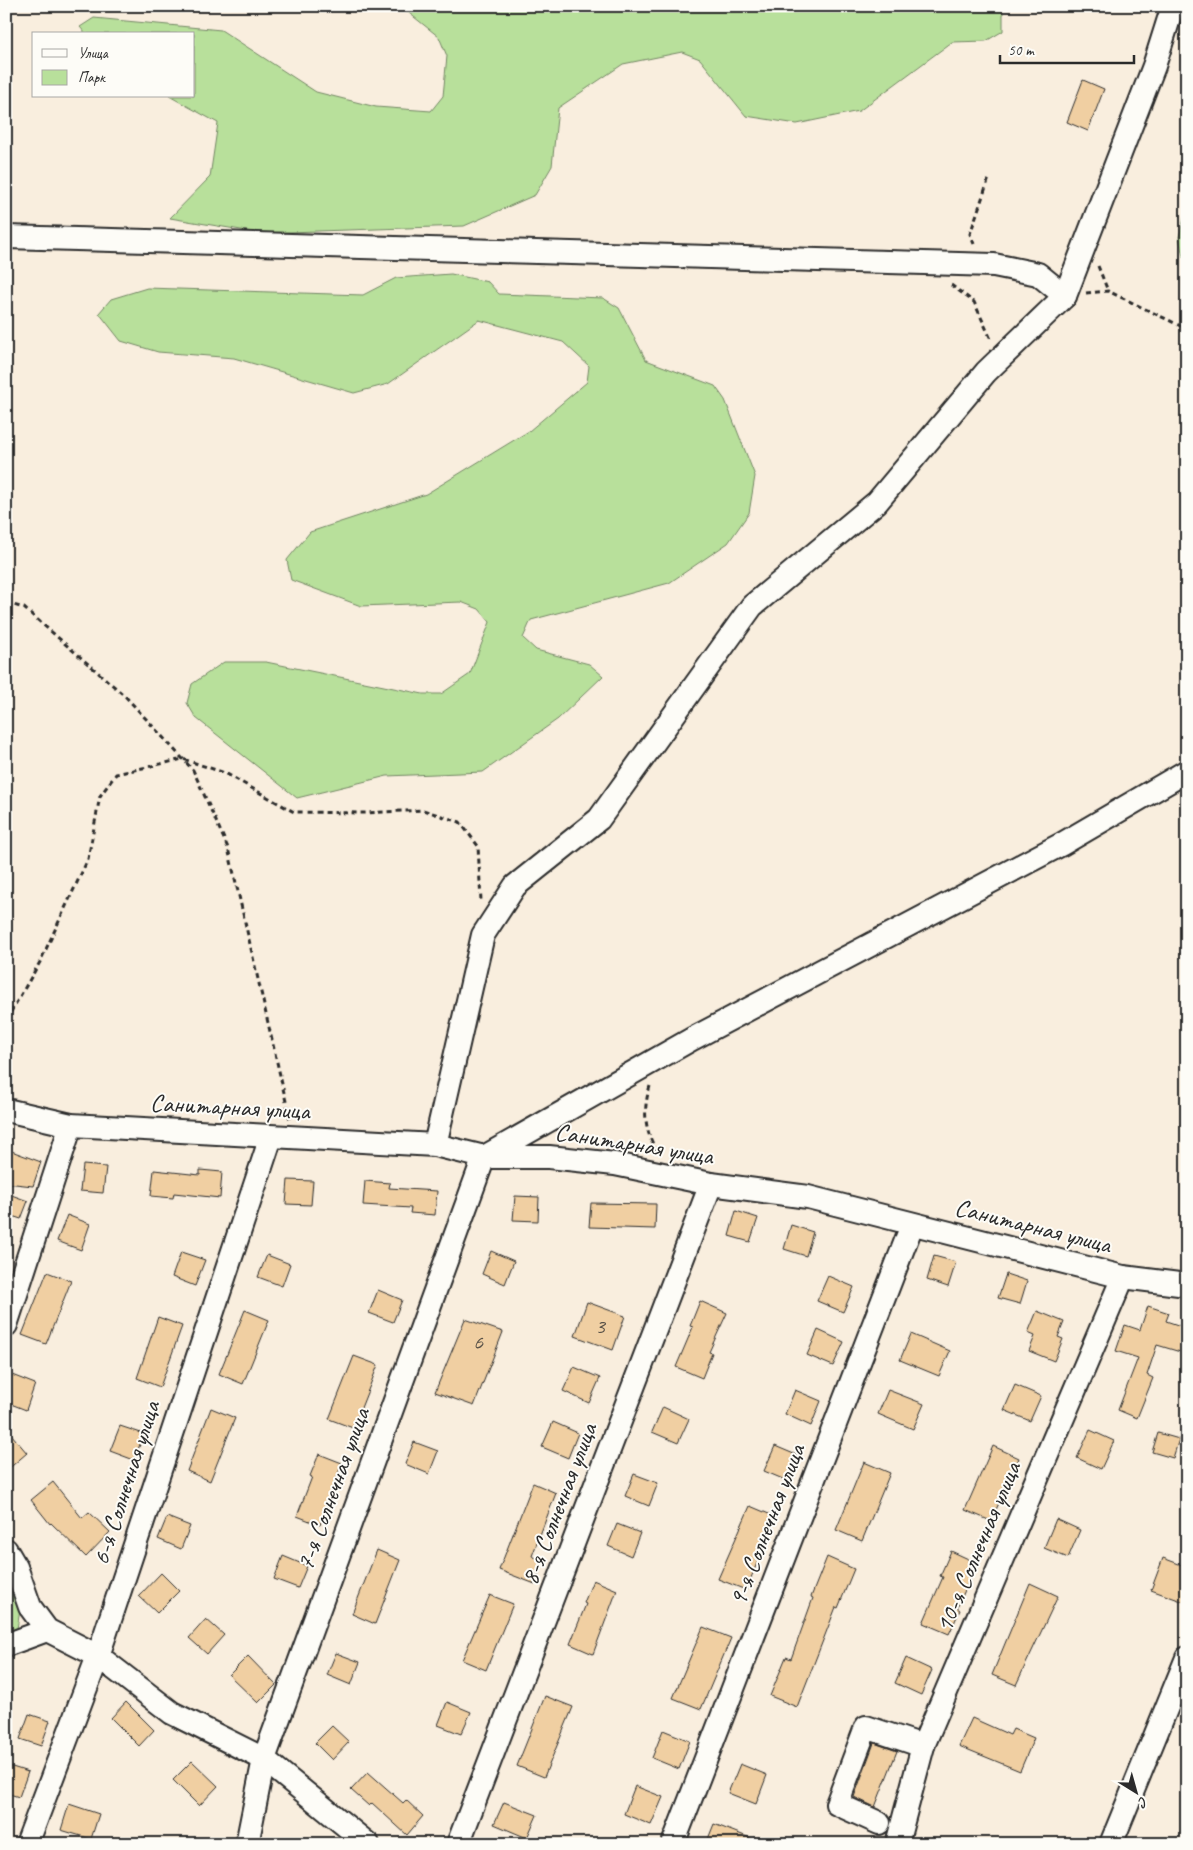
<svg xmlns="http://www.w3.org/2000/svg" width="1193" height="1850" viewBox="0 0 1193 1850" font-family="Caveat,sans-serif">
  <style>
    .green { fill: #b8e09b; stroke: #728663 }
    .building { fill: #f0cfa2; stroke: #2b2b2b }
    .lines { fill: none; stroke-linecap: round; stroke-linejoin: round }
    .minor-casing { stroke: #2b2b2b; stroke-width: 26 }
    .path { stroke: #2b2b2b; stroke-width: 3; stroke-dasharray: 5 4; stroke-linecap: butt }
    .minor { stroke: #fdfcf7; stroke-width: 22 }
    .labels { text-anchor: middle; dominant-baseline: central; stroke-width: 4; stroke-linejoin: round; paint-order: stroke }
    .number-label { font-size: 22px; fill: #5c5449 }
    .street-label { font-size: 25px; fill: #2b2b2b; stroke: #fdfcf7 }
  </style>
  <rect width="100%" height="100%" fill="#f9eede"/>
  <filter id="ink" filterUnits="userSpaceOnUse"><feTurbulence type="fractalNoise" baseFrequency=".02" numOctaves="2"/><feDisplacementMap in="SourceGraphic" scale="10" xChannelSelector="R" yChannelSelector="G"/><feConvolveMatrix kernelMatrix="1 2 1 2 8 2 1 2 1" color-interpolation-filters="sRGB"/></filter>
  <g filter="url(#ink)">
    <g class="green">
      <path d="M 390,6 L 998,6 L 1003,13 L 1003,31 L 986,41 L 952,42 L 859,111 L 797,124 L 746,116 L 700,59 L 682,52 L 623,64 L 558,108 L 552,166 L 535,195 L 464,226 L 259,233 L 170,218 L 210,177 L 218,123 L 169,96 L 194,96 L 194,34 L 86,34 L 80,27 L 94,18 L 221,30 L 316,92 L 376,107 L 431,111 L 443,96 L 447,56 L 439,37 L 404,9 Z"/>
      <path d="M 1187,207 L 1187,259 L 1183,257 L 1179,237 Z"/>
      <path d="M 451,274 L 488,282 L 499,294 L 603,298 L 619,308 L 646,360 L 715,386 L 725,400 L 755,476 L 749,513 L 728,543 L 669,583 L 531,620 L 523,638 L 536,650 L 589,664 L 603,676 L 558,719 L 483,772 L 387,776 L 297,798 L 196,718 L 187,703 L 192,684 L 224,662 L 266,662 L 423,694 L 441,694 L 470,674 L 490,622 L 479,609 L 461,602 L 361,606 L 291,580 L 287,560 L 310,532 L 426,494 L 529,431 L 587,382 L 589,366 L 563,342 L 479,320 L 388,384 L 354,393 L 234,358 L 158,352 L 121,341 L 99,313 L 111,299 L 147,288 L 363,295 L 396,278 Z"/>
      <path d="M 6,1565 L 21,1603 L 17,1629 L 6,1632 Z"/>
    </g>
    <g class="building">
      <path d="M 1083,80 L 1104,89 L 1088,131 L 1067,122 Z"/>
      <path d="M 6,1149 L 41,1162 L 33,1186 L 6,1183 Z"/>
      <path d="M 83,1165 L 106,1167 L 103,1193 L 80,1191 Z"/>
      <path d="M 154,1170 L 200,1175 L 200,1170 L 222,1172 L 220,1198 L 174,1193 L 173,1198 L 151,1196 Z"/>
      <path d="M 288,1180 L 313,1181 L 311,1205 L 286,1204 Z"/>
      <path d="M 365,1181 L 390,1183 L 389,1188 L 437,1191 L 435,1215 L 410,1213 L 411,1208 L 363,1205 Z"/>
      <path d="M 6,1193 L 28,1201 L 21,1219 L 6,1214 Z"/>
      <path d="M 515,1196 L 539,1197 L 538,1221 L 513,1220 Z"/>
      <path d="M 591,1203 L 656,1204 L 655,1229 L 589,1227 Z"/>
      <path d="M 736,1211 L 758,1218 L 750,1242 L 729,1236 Z"/>
      <path d="M 67,1215 L 90,1224 L 81,1250 L 57,1241 Z"/>
      <path d="M 791,1225 L 813,1232 L 806,1256 L 784,1249 Z"/>
      <path d="M 491,1251 L 514,1261 L 505,1284 L 482,1274 Z"/>
      <path d="M 181,1252 L 205,1260 L 195,1286 L 172,1277 Z"/>
      <path d="M 267,1255 L 290,1264 L 282,1286 L 258,1277 Z"/>
      <path d="M 934,1256 L 956,1262 L 948,1287 L 927,1280 Z"/>
      <path d="M 47,1272 L 71,1281 L 46,1344 L 22,1335 Z"/>
      <path d="M 1006,1274 L 1027,1281 L 1020,1304 L 998,1298 Z"/>
      <path d="M 828,1276 L 854,1287 L 843,1312 L 817,1301 Z"/>
      <path d="M 378,1290 L 402,1300 L 393,1322 L 369,1313 Z"/>
      <path d="M 700,1301 L 727,1313 L 709,1352 L 712,1353 L 702,1378 L 676,1367 L 693,1327 L 690,1326 Z"/>
      <path d="M 587,1302 L 625,1316 L 613,1350 L 575,1336 Z"/>
      <path d="M 1148,1306 L 1169,1313 L 1166,1321 L 1187,1328 L 1187,1354 L 1157,1345 L 1147,1375 L 1153,1378 L 1137,1418 L 1118,1410 L 1138,1358 L 1116,1351 L 1125,1325 L 1140,1330 Z"/>
      <path d="M 245,1310 L 269,1320 L 243,1384 L 219,1374 Z"/>
      <path d="M 1037,1311 L 1064,1322 L 1058,1337 L 1063,1339 L 1054,1361 L 1029,1351 L 1035,1336 L 1028,1333 Z"/>
      <path d="M 158,1317 L 182,1326 L 160,1387 L 137,1378 Z"/>
      <path d="M 465,1319 L 503,1332 L 474,1406 L 435,1392 Z"/>
      <path d="M 818,1330 L 844,1342 L 833,1366 L 807,1355 Z"/>
      <path d="M 911,1334 L 950,1351 L 939,1376 L 900,1360 Z"/>
      <path d="M 354,1356 L 378,1365 L 353,1428 L 329,1419 Z"/>
      <path d="M 574,1367 L 600,1378 L 589,1403 L 563,1391 Z"/>
      <path d="M 12,1375 L 35,1384 L 26,1410 L 6,1402 L 6,1390 Z"/>
      <path d="M 1015,1385 L 1041,1396 L 1030,1421 L 1004,1410 Z"/>
      <path d="M 795,1390 L 821,1401 L 811,1426 L 785,1414 Z"/>
      <path d="M 888,1390 L 924,1404 L 913,1429 L 878,1414 Z"/>
      <path d="M 663,1407 L 689,1419 L 678,1443 L 652,1432 Z"/>
      <path d="M 211,1408 L 235,1418 L 210,1481 L 187,1471 Z"/>
      <path d="M 553,1422 L 578,1433 L 568,1458 L 542,1447 Z"/>
      <path d="M 120,1426 L 144,1434 L 134,1460 L 110,1451 Z"/>
      <path d="M 6,1428 L 27,1453 L 6,1471 Z"/>
      <path d="M 1090,1430 L 1114,1441 L 1101,1469 L 1077,1458 Z"/>
      <path d="M 1158,1433 L 1179,1439 L 1173,1458 L 1152,1452 Z"/>
      <path d="M 414,1442 L 438,1451 L 429,1474 L 405,1464 Z"/>
      <path d="M 775,1446 L 801,1457 L 790,1482 L 764,1471 Z"/>
      <path d="M 993,1446 L 1019,1458 L 991,1521 L 965,1510 Z"/>
      <path d="M 319,1454 L 342,1463 L 320,1525 L 297,1516 L 312,1477 L 310,1476 Z"/>
      <path d="M 864,1462 L 890,1473 L 862,1541 L 836,1530 Z"/>
      <path d="M 634,1474 L 658,1483 L 649,1506 L 625,1496 Z"/>
      <path d="M 53,1482 L 82,1518 L 89,1512 L 110,1532 L 86,1557 L 51,1523 L 50,1524 L 31,1500 Z"/>
      <path d="M 533,1483 L 556,1493 L 532,1556 L 543,1561 L 535,1584 L 499,1570 Z"/>
      <path d="M 750,1506 L 776,1517 L 746,1590 L 718,1579 Z"/>
      <path d="M 167,1517 L 190,1526 L 181,1549 L 158,1539 Z"/>
      <path d="M 1056,1519 L 1080,1530 L 1068,1558 L 1044,1548 Z"/>
      <path d="M 617,1524 L 640,1533 L 631,1556 L 608,1546 Z"/>
      <path d="M 377,1550 L 400,1560 L 375,1624 L 352,1614 Z"/>
      <path d="M 951,1551 L 977,1563 L 957,1608 L 960,1610 L 949,1634 L 923,1623 L 943,1577 L 940,1576 Z"/>
      <path d="M 283,1556 L 307,1566 L 298,1588 L 274,1579 Z"/>
      <path d="M 827,1557 L 854,1569 L 838,1608 L 836,1607 L 797,1707 L 770,1696 L 786,1657 L 791,1659 L 813,1598 L 811,1597 Z"/>
      <path d="M 1163,1558 L 1187,1567 L 1187,1603 L 1151,1590 Z"/>
      <path d="M 161,1573 L 179,1591 L 157,1613 L 139,1596 Z"/>
      <path d="M 593,1580 L 617,1590 L 593,1654 L 570,1644 L 586,1604 L 584,1603 Z"/>
      <path d="M 1030,1583 L 1058,1596 L 1016,1685 L 992,1675 Z"/>
      <path d="M 490,1595 L 513,1604 L 486,1670 L 462,1660 Z"/>
      <path d="M 206,1619 L 224,1635 L 207,1654 L 189,1638 Z"/>
      <path d="M 703,1627 L 731,1638 L 701,1709 L 673,1698 Z"/>
      <path d="M 336,1653 L 360,1662 L 351,1685 L 327,1675 Z"/>
      <path d="M 248,1656 L 276,1685 L 258,1703 L 229,1675 Z"/>
      <path d="M 906,1658 L 932,1670 L 921,1695 L 895,1683 Z"/>
      <path d="M 545,1696 L 573,1707 L 544,1777 L 517,1766 Z"/>
      <path d="M 126,1702 L 154,1730 L 139,1746 L 111,1718 Z"/>
      <path d="M 447,1702 L 471,1712 L 461,1734 L 438,1725 Z"/>
      <path d="M 29,1714 L 50,1721 L 41,1746 L 20,1739 Z"/>
      <path d="M 972,1718 L 1010,1735 L 1013,1729 L 1034,1738 L 1020,1771 L 959,1746 Z"/>
      <path d="M 332,1726 L 349,1742 L 332,1760 L 315,1743 Z"/>
      <path d="M 663,1730 L 690,1741 L 679,1769 L 652,1758 Z"/>
      <path d="M 874,1743 L 897,1751 L 875,1807 L 854,1797 Z"/>
      <path d="M 192,1761 L 218,1786 L 199,1806 L 173,1780 Z"/>
      <path d="M 740,1764 L 767,1775 L 756,1804 L 728,1793 Z"/>
      <path d="M 6,1765 L 28,1772 L 19,1797 L 6,1793 Z"/>
      <path d="M 368,1772 L 403,1803 L 406,1800 L 423,1816 L 407,1835 L 372,1803 L 369,1806 L 351,1790 Z"/>
      <path d="M 635,1786 L 663,1797 L 651,1825 L 624,1814 Z"/>
      <path d="M 504,1802 L 537,1815 L 527,1838 L 494,1824 Z"/>
      <path d="M 69,1804 L 99,1814 L 91,1839 L 61,1830 Z"/>
      <path d="M 714,1824 L 763,1843 L 763,1844 L 706,1844 Z"/>
    </g>
    <g class="lines">
      <g class="minor-casing">
        <g id="minor">
          <path d="M 6,237 L 994,265 L 1038,274 L 1065,296"/>
          <path d="M 6,1110 L 71,1125 L 435,1145 L 484,1157 L 549,1157 L 615,1164 L 711,1184 L 808,1197 L 1123,1277 L 1187,1285"/>
          <path d="M 435,1145 L 483,935 L 515,886 L 599,819 L 752,606 L 877,502 L 986,372 L 1065,296 L 1154,66 L 1173,6"/>
          <path d="M 6,1325 L 71,1125"/>
          <path d="M 6,1550 L 16,1567 L 30,1607 L 47,1630 L 98,1656 L 172,1713 L 264,1759 L 368,1844"/>
          <path d="M 6,1645 L 47,1630"/>
          <path d="M 879,1823 L 837,1804 L 866,1727 L 923,1746"/>
          <path d="M 27,1844 L 98,1656 L 271,1137"/>
          <path d="M 247,1844 L 264,1759 L 484,1157 L 692,1039 L 1062,844 L 1187,771"/>
          <path d="M 458,1844 L 711,1184"/>
          <path d="M 673,1844 L 912,1225"/>
          <path d="M 897,1844 L 923,1746 L 1123,1277"/>
          <path d="M 1111,1844 L 1187,1658"/>
        </g>
      </g>
      <g class="path">
        <path d="M 974,244 L 970,234 L 989,178"/>
        <path d="M 1098,266 L 1108,291"/>
        <path d="M 951,285 L 974,302 L 990,337 L 989,341"/>
        <path d="M 1086,293 L 1108,291 L 1187,329"/>
        <path d="M 6,603 L 24,608 L 125,696 L 193,770 L 228,848 L 290,1119"/>
        <path d="M 6,1020 L 40,962 L 88,859 L 100,796 L 116,774 L 183,759 L 225,773 L 294,812 L 365,813 L 423,810 L 460,822 L 478,846 L 481,901"/>
        <path d="M 650,1086 C 642,1112 645,1131 658,1154"/>
      </g>
      <use href="#minor" class="minor"/>
    </g>
  </g>
  <g class="labels">
    <g class="number-label">
      <text x="600" y="1326">3</text>
      <text x="478" y="1342">6</text>
    </g>
    <g class="street-label">
      <text transform="translate(230 1107) rotate(3)">Санитарная улица</text>
      <text transform="translate(634 1144) rotate(9)">Санитарная улица</text>
      <text transform="translate(1033 1226) rotate(14)">Санитарная улица</text>
      <text transform="translate(126 1483) rotate(-72)">6-я Солнечная улица</text>
      <text transform="translate(333 1489) rotate(-70)">7-я Солнечная улица</text>
      <text transform="translate(559 1504) rotate(-69)">8-я Солнечная улица</text>
      <text transform="translate(767 1525) rotate(-69)">9-я Солнечная улица</text>
      <text transform="translate(978 1547) rotate(-67)">10-я Солнечная улица</text>
    </g>
  </g>
  <rect width="1193" height="1850" fill="none" stroke="#fdfcf7" stroke-width="25"/>
  <rect x="12" y="12" width="1168" height="1825" fill="none" stroke="#2b2b2b" stroke-width="2" filter="url(#ink)"/>
  <rect x="32" y="32" width="162" height="65" fill="#fdfcf7" stroke="#a9a8a5"/>
  <rect x="42" y="49" width="25" height="8" fill="#fdfcf7" stroke="#a9a8a5"/>
  <text x="78" y="58" font-size="15" fill="#2b2b2b">Улица</text>
  <rect x="42" y="70" width="25" height="15" fill="#b8e09b" stroke="#a9a8a5"/>
  <text x="78" y="82" font-size="15" fill="#2b2b2b">Парк</text>
  <g transform="translate(1136 1792) rotate(143)" stroke="#fdfcf7" stroke-width="4" paint-order="stroke">
  <path d="M0-4L9 19L0 12L-9 19Z" fill="#2b2b2b"/>
  <text y="-8" font-size="14" font-weight="bold" text-anchor="middle" fill="#2b2b2b">С</text>
  </g>
  <path d="M1000 55v8h134v-8" fill="none" stroke="#2b2b2b" stroke-width="2.5"/>
  <text x="1008" y="55" font-size="15" fill="#2b2b2b" stroke="#fdfcf7" stroke-width="4" paint-order="stroke">50 m</text>
</svg>
